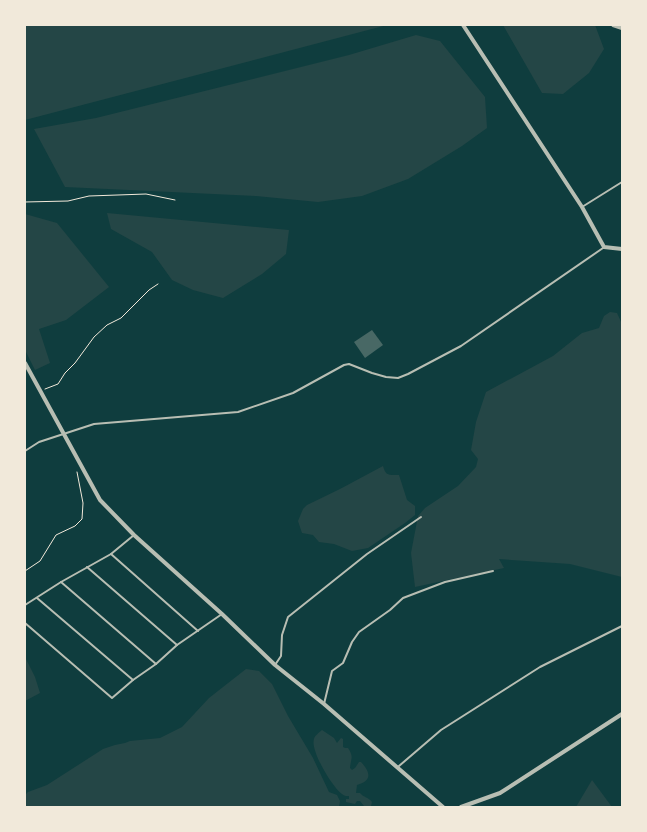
<svg xmlns="http://www.w3.org/2000/svg" width="647" height="832" viewBox="0 0 647 832" font-family="Mulish,sans-serif">
  <style>
    .green { fill: #244646 }
    .building { fill: #486865 }
    .lines { fill: none; stroke-linecap: round; stroke-linejoin: round }
    .path { stroke: #f1e9da; stroke-width: 1 }
    .service { stroke: #b8beb3; stroke-width: 2 }
    .minor { stroke: #b8beb3; stroke-width: 4 }
  </style>
  <rect width="100%" height="100%" fill="#0f3d3e"/>
  <g class="green">
    <path d="M 25,25 L 387,25 L 25,120 Z"/>
    <path d="M 503,25 L 595,25 L 604,49 L 589,73 L 563,94 L 542,93 Z"/>
    <path d="M 416,35 L 440,41 L 485,97 L 487,128 L 462,146 L 408,179 L 362,196 L 318,202 L 256,196 L 65,187 L 34,129 L 96,118 L 349,55 Z"/>
    <path d="M 107,213 L 289,230 L 286,254 L 262,274 L 223,298 L 193,290 L 172,280 L 152,252 L 111,229 Z"/>
    <path d="M 25,214 L 57,223 L 109,287 L 66,320 L 39,329 L 50,363 L 35,370 L 25,350 Z"/>
    <path d="M 610,312 L 617,313 L 622,324 L 622,577 L 570,564 L 499,559 L 504,568 L 415,587 L 411,553 L 418,516 L 425,508 L 458,486 L 476,467 L 478,459 L 471,450 L 476,422 L 486,392 L 553,356 L 582,333 L 599,328 L 604,316 Z"/>
    <path d="M 383,466 C 386,476 388,475 399,475 L 407,500 L 415,506 L 415,515 L 405,523 L 368,548 L 352,551 L 334,544 L 319,542 L 313,535 L 302,533 L 298,521 L 303,509 L 307,505 L 340,489 Z"/>
    <path d="M 25,657 L 35,677 L 40,693 L 25,701 Z"/>
    <path d="M 246,669 L 259,671 L 272,684 L 288,716 L 313,758 L 329,792 L 337,795 L 340,801 L 339,807 L 25,807 L 25,795 L 28,792 L 47,785 L 103,749 L 115,745 L 125,743 L 130,741 L 160,738 L 182,727 L 209,698 Z"/>
    <path d="M 322,730 L 334,738 L 337,743 L 341,738 L 343,739 L 343,747 L 345,748 L 348,748 C 354,757 351,758 350,768 L 352,770 L 355,768 L 359,762 L 361,762 C 370,772 373,780 357,785 L 356,793 L 360,793 C 363,797 368,797 372,802 L 371,806 L 364,806 L 360,801 L 357,801 L 355,804 L 346,802 L 346,799 L 349,799 L 349,796 C 345,796 345,796 342,794 C 332,787 310,750 314,739 C 315,735 319,733 322,730 Z"/>
    <path d="M 592,780 L 612,807 L 576,807 Z"/>
  </g>
  <path class="building" d="M 372,330 L 383,345 L 365,358 L 354,342 Z"/>
  <g class="lines">
    <g class="path">
      <path d="M 25,202 L 68,201 L 89,196 L 146,194 L 175,200"/>
      <path d="M 45,389 L 58,384 L 65,373 L 75,363 L 94,337 L 107,325 L 121,318 L 149,290 L 158,284"/>
      <path d="M 25,571 L 40,561 L 56,535 L 75,526 L 82,519 L 83,503 L 77,472"/>
    </g>
    <g class="service">
      <path d="M 582,207 L 622,182"/>
      <path d="M 25,451 L 39,442 L 94,424 L 238,412 L 293,393 L 344,365 L 349,364 L 372,373 L 386,377 L 398,378 L 408,374 L 461,346 L 603,248"/>
      <path d="M 111,554 L 198,631"/>
      <path d="M 87,567 L 177,645"/>
      <path d="M 61,582 L 156,664"/>
      <path d="M 37,598 L 133,680"/>
      <path d="M 25,605 L 61,582 L 111,554 L 134,535"/>
      <path d="M 25,623 L 112,698 L 133,680 L 156,664 L 177,645 L 222,614"/>
      <path d="M 275,665 L 281,656 L 282,635 L 288,617 L 367,554 L 421,517"/>
      <path d="M 324,704 L 332,671 L 343,663 L 352,642 L 359,632 L 390,610 L 403,598 L 445,582 L 493,571"/>
      <path d="M 399,766 L 441,730 L 540,667 L 622,626"/>
    </g>
    <g class="minor">
      <path d="M 463,25 L 582,207 L 604,247 L 622,249"/>
      <path d="M 613,25 L 622,28"/>
      <path d="M 25,363 L 100,500 L 134,535 L 222,614 L 275,665 L 324,704 L 443,807"/>
      <path d="M 461,807 L 500,793 L 622,714"/>
    </g>
  </g>
  <rect width="647" height="832" fill="none" stroke="#f1e9da" stroke-width="52"/>
</svg>
